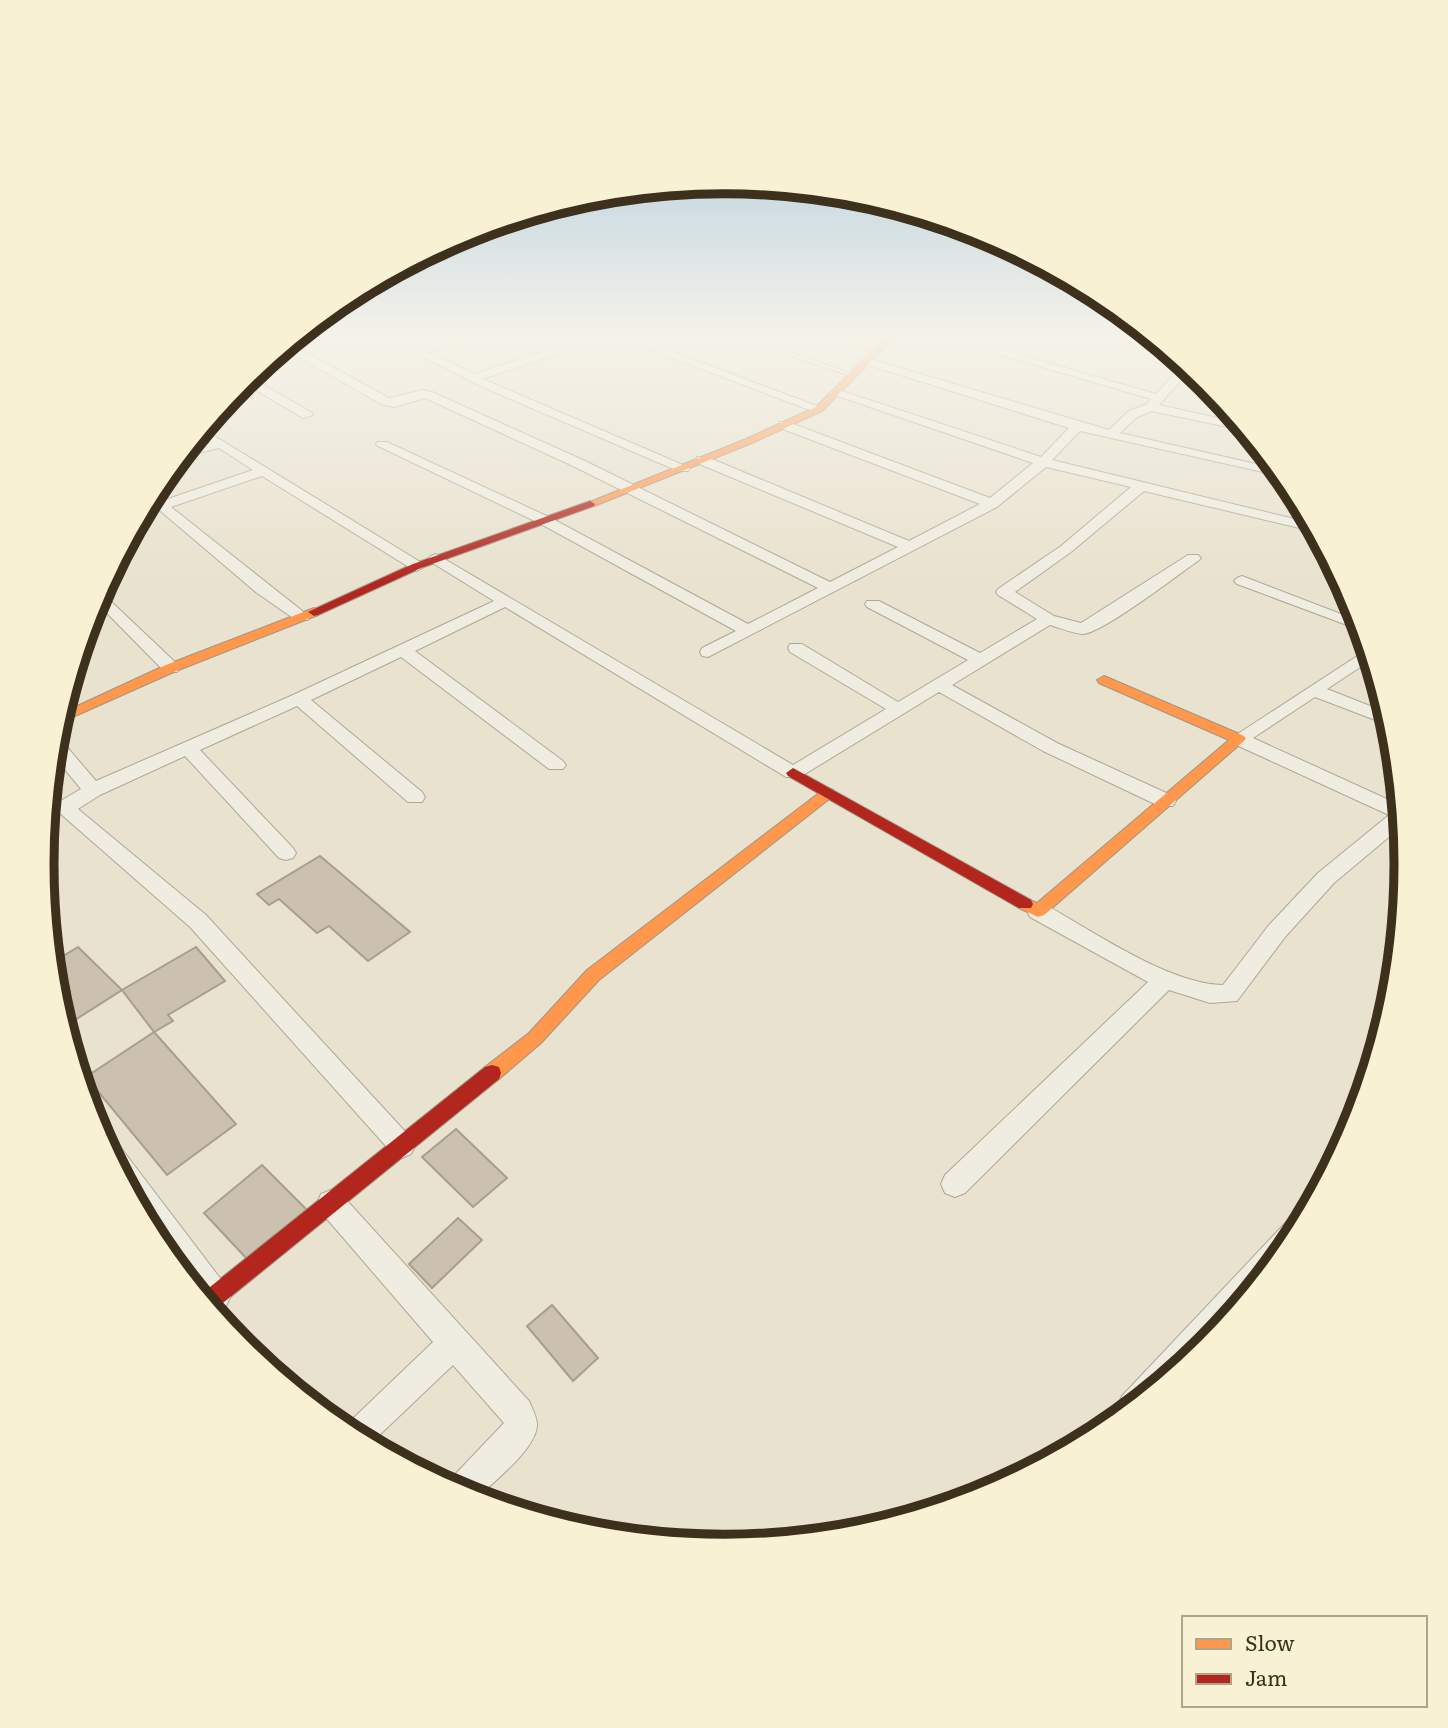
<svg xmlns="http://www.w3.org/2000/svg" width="1448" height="1728" viewBox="0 0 1448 1728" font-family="Literata,serif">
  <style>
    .building { fill: #ccc0af; stroke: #a99e8d; stroke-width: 2 }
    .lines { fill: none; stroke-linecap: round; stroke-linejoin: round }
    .lane-casing { stroke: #ada797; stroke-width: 2 }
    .street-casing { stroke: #ada797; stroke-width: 2 }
    .slow-casing { stroke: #9d9687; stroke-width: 2 }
    .jam-casing { stroke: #9d9687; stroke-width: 2 }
    .lane { fill: #efece1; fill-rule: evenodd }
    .street { fill: #efece1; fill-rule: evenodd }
    .slow { fill: #ff974d; fill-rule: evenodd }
    .jam { fill: #b3261e; fill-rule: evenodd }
    .rim { fill: none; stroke: #3d301d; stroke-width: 9 }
  </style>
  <rect width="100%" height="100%" fill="#e8e2ce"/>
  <g class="building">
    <path d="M 320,856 L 410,932 L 368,961 L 329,926 L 317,933 L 279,899 L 269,905 L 257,894 Z"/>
    <path d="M 78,947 L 122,990 L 64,1027 L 55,997 L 52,963 Z"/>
    <path d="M 196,947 L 225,981 L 168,1015 L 173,1021 L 154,1032 L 122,990 Z"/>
    <path d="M 154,1032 L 236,1124 L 167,1175 L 86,1077 Z"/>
    <path d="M 456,1129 L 507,1178 L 473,1207 L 422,1157 Z"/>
    <path d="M 262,1165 L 307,1210 L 248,1260 L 204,1213 Z"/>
    <path d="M 458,1218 L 482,1240 L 432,1288 L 409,1264 Z"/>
    <path d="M 552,1305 L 598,1358 L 573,1381 L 527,1326 Z"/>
  </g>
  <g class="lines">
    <g class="lane-casing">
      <path id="lane" d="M 743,340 L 752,340 L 856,375 L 851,376 Z"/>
    </g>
    <g class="street-casing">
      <g id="street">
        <path d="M 391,340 L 405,340 L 419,347 L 439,340 L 456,340 L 428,352 L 474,374 L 565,345 L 573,345 L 573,349 L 483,379 L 690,468 L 688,471 L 678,471 L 478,385 Z"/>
        <path d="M 625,340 L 641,340 L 825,409 L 815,412 Z"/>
        <path d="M 844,340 L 862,340 L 883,349 L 878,352 Z"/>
        <path d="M 950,340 L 968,340 L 1156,394 L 1184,363 L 1191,369 L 1159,405 L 1240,423 L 1247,431 L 1152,411 L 1137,417 L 1120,433 L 1278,469 L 1285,477 L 1080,431 L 1052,460 L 1311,523 L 1316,532 L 1144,491 L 1071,552 L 1015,592 L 1054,616 L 1081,623 L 1188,555 L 1198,555 L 1201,558 L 1198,561 C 1179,574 1100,635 1082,634 C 1072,633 1060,628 1050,625 L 952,685 L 1057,743 L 1173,796 L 1176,801 L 1173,806 L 1159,806 L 1043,751 L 939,692 L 800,777 L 786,777 L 505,607 L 415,651 L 563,761 L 566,765 L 563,769 L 549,769 L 401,657 L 311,700 L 422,792 L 425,797 L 422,802 L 408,802 L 297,706 L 200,750 L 293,848 L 296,853 L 293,858 L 286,860 L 279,858 L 185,756 L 100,795 L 78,809 L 206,915 L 411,1138 L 415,1146 L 411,1154 L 402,1158 L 393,1154 L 190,927 L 54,808 L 57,803 L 81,789 L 53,755 L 54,738 L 61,740 L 96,781 L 293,695 L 494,601 L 431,562 L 428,559 L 431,556 L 436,554 L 793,765 L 886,709 L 790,652 L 788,648 L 790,644 L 802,644 L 898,702 L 968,660 L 867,607 L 865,604 L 867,601 L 879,601 L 980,653 L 1037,619 L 998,595 L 996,592 L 998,589 L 1061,546 L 1131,487 L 1046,467 L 997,507 L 708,657 L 702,656 L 700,652 L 702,648 L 736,631 L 541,524 L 376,445 L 377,442 L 387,442 L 551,518 L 748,624 L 818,588 L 573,466 L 425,398 L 394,407 L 381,404 L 282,348 L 289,343 L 389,398 L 423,390 L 432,392 L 583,460 L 830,582 L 898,547 L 697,463 L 697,457 L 707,457 L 909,541 L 980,504 L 780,428 L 780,422 L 788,422 L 990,498 L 1033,463 L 829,393 L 839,390 L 1041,457 L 1069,428 L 862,363 L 862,359 L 870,359 L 1109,430 L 1129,411 L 1147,404 L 1151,399 Z"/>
        <path d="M 249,377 L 311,412 L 313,415 L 303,418 L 242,382 Z"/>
        <path d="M 203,429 L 422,563 L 425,566 L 417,571 L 412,569 L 262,476 L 171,507 L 310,617 L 308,620 L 296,620 L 257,593 L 157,508 L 159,502 L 253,470 L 219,448 L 179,458 L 186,450 L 210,443 L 198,435 Z"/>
        <path d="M 1242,576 L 1359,621 L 1363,631 L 1237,584 L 1234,581 L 1237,578 Z"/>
        <path d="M 100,591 L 177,664 L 180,668 L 177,672 L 165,672 L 95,601 Z"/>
        <path d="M 1368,649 L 1371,660 L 1327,689 L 1388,713 L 1391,726 L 1315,697 L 1253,738 L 1400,805 L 1402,826 L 1334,883 L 1285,937 L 1237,1001 L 1210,1003 L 1169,990 L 965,1193 L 955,1197 L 945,1193 L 941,1184 L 945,1175 L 1148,982 L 1030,917 L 1027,911 L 1030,905 L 1038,903 L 1046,905 C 1094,932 1169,984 1223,985 L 1269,925 L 1318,873 L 1389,815 L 1232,743 L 1230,739 Z"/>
        <path d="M 109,1140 L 118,1144 L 226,1286 L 231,1296 L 226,1306 L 216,1311 L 211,1308 L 150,1229 L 103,1142 Z"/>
        <path d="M 331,1190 L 341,1194 L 529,1401 C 532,1408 538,1419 537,1427 C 533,1452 494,1481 477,1498 L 445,1485 L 504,1423 L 453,1365 L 370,1444 L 342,1429 L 433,1342 L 321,1212 L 317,1203 L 321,1194 Z"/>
        <path d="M 1300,1214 L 1305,1216 L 1291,1243 L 1206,1347 L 1121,1416 L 1117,1407 L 1122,1396 L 1290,1218 Z"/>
      </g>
    </g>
    <g class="slow-casing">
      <g id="slow">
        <path d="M 883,340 L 892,340 L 822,411 L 752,443 L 594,506 L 585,504 L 746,439 L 816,407 Z"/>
        <path d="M 314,608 L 320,612 L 318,615 L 176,671 L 57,724 L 60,714 L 166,665 Z"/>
        <path d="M 1104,676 L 1244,736 L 1246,739 L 1044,915 L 1038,917 L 1019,908 L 1017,904 L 1019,900 L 1025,898 L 1037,903 L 1229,740 L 1099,683 L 1097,680 Z"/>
        <path d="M 828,788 L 833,790 L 835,793 L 833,796 L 599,980 L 541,1043 L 499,1079 L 492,1081 L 485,1079 L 483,1073 L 485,1067 L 529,1033 L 587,970 L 823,790 Z"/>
      </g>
    </g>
    <g class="jam-casing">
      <g id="jam">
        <path d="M 590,501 L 595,504 L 594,506 L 421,568 L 318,615 L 314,616 L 308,612 L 413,564 Z"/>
        <path d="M 793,768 L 1031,900 L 1033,904 L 1031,908 L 1019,908 L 788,776 L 786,773 Z"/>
        <path d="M 492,1065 L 499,1067 L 501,1073 L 499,1079 L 213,1311 L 200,1295 L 485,1067 Z"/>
      </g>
    </g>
    <use href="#lane" class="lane"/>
    <use href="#street" class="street"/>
    <use href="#slow" class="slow"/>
    <use href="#jam" class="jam"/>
  </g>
  <linearGradient id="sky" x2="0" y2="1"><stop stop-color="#95beda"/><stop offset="0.58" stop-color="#f5f2e9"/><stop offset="1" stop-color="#f5f2e9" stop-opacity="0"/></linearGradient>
  <rect width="1448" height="582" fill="url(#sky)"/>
  <path d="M0 0H1448V1728H0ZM54 864a670 670 0 1 1 1340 0a670 670 0 1 1-1340 0Z" fill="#f9f1d4" fill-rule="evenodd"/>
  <path class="rim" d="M54 864a670 670 0 1 1 1340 0a670 670 0 1 1-1340 0Z"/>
  <rect x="1182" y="1616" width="245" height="91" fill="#f9f1d4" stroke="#aea48b" stroke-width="2"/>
  <rect x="1196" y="1639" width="35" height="10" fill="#ff974d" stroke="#aea48b" stroke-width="2"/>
  <text x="1245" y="1651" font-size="21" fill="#3d301d">Slow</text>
  <rect x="1196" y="1674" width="35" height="10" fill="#b3261e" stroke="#aea48b" stroke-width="2"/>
  <text x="1245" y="1686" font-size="21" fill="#3d301d">Jam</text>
</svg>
